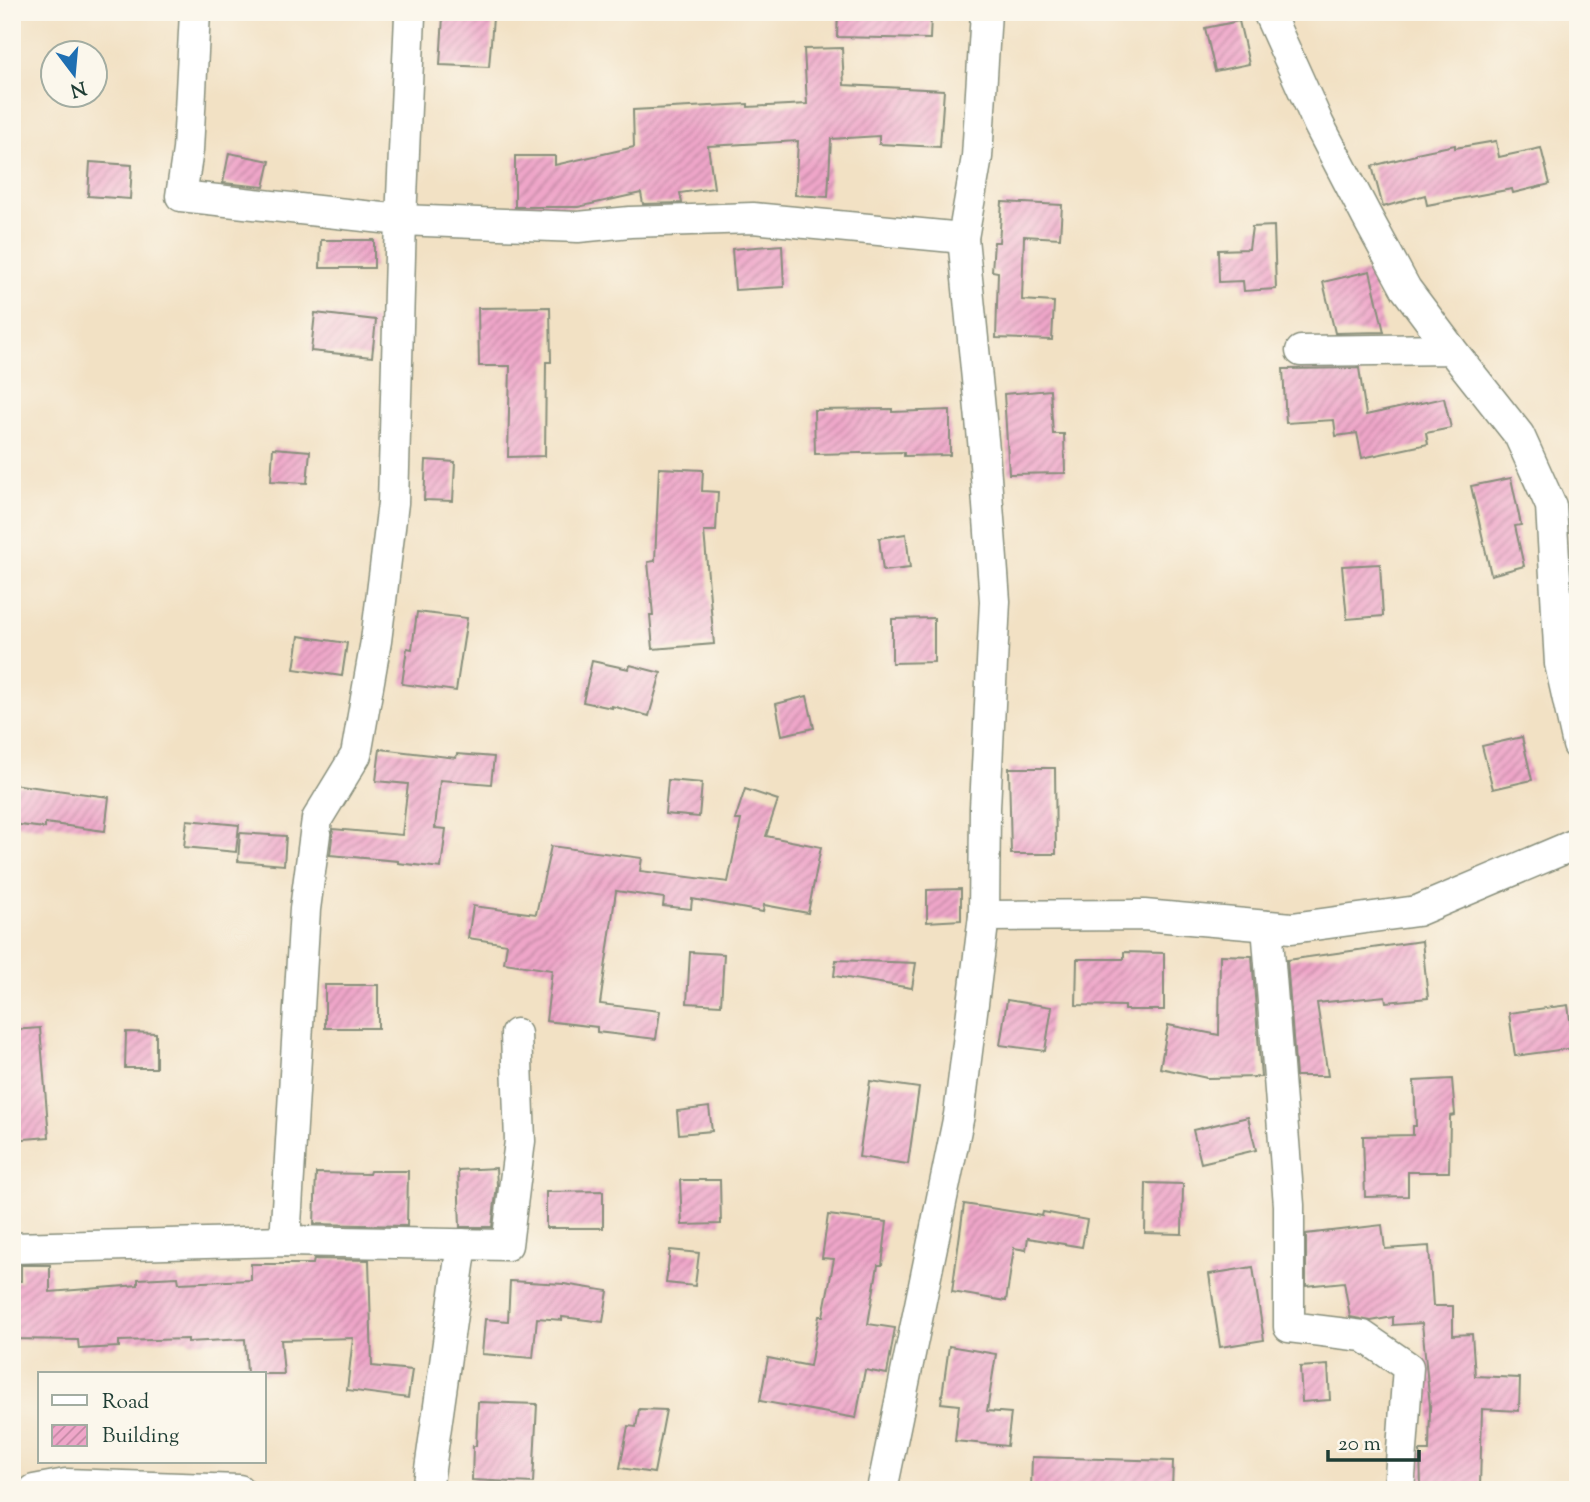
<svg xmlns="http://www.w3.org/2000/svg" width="1590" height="1502" viewBox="0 0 1590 1502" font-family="'Sorts Mill Goudy',serif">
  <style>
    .building { fill: url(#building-hatch) }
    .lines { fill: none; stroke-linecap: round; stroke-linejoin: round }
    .street-casing { stroke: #888f7c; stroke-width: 33 }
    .street { stroke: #fff; stroke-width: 30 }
  </style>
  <defs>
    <pattern id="building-hatch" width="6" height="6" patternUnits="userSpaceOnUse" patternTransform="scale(1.75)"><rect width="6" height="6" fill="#efa6c9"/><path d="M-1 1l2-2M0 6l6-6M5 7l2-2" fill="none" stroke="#c188a4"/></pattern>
  </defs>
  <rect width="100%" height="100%" fill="#fbf7ec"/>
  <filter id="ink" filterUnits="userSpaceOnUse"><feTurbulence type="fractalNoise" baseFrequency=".0143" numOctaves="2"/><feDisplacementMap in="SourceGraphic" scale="14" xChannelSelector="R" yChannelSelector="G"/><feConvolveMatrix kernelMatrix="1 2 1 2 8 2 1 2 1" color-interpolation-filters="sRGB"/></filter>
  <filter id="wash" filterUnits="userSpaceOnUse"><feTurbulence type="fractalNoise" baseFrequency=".00686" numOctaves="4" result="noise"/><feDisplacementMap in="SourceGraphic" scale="28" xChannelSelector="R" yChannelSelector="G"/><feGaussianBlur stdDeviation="1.57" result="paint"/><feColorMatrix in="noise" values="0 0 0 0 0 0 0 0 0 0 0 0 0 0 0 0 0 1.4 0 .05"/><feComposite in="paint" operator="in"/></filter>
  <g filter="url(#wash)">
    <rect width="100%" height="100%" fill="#f2e1c4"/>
    <g id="blocks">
      <g class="building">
        <path d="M 838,13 L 931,15 L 930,39 L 837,37 Z"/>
        <path d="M 443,16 L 493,18 L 489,67 L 440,65 Z"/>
        <path d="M 1239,21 L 1249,64 L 1215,71 L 1205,28 Z"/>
        <path d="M 842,48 L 844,85 L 944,90 L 940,147 L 879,144 L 879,136 L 831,139 L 828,197 L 795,195 L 798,141 L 708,146 L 714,188 L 680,193 L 682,203 L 643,204 L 641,193 L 578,207 L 515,207 L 515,156 L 555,156 L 555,165 L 634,147 L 633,110 L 748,104 L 748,107 L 807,104 L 804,49 Z"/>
        <path d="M 1496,141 L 1499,157 L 1541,148 L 1550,184 L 1513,193 L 1512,189 L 1427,205 L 1425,195 L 1383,207 L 1372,166 L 1416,155 L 1416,153 L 1455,145 L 1455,148 Z"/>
        <path d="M 229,153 L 270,161 L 264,187 L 223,183 Z"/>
        <path d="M 90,162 L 132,165 L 130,199 L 88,196 Z"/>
        <path d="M 1002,202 L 1062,205 L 1060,238 L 1024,236 L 1022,300 L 1054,302 L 1052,340 L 996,338 L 998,272 L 992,271 L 994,242 L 999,242 Z"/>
        <path d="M 1274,226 L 1276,289 L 1244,291 L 1243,281 L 1219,282 L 1218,250 L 1249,249 L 1252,227 Z"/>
        <path d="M 321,240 L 374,240 L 374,268 L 320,268 Z"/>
        <path d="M 782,245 L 784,287 L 735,290 L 732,249 Z"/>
        <path d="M 1370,271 L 1384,332 L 1335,333 L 1323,282 Z"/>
        <path d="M 550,307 L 551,362 L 546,362 L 545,456 L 508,457 L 510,366 L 479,366 L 478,308 Z"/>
        <path d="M 315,313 L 376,320 L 372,357 L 311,351 Z"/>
        <path d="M 1359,368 L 1366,415 L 1444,398 L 1451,428 L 1426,433 L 1428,444 L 1362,458 L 1357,433 L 1336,436 L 1334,420 L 1286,423 L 1283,369 Z"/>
        <path d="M 1050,390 L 1053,434 L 1064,434 L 1065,473 L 1009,474 L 1004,394 Z"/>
        <path d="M 892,409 L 892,412 L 950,410 L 950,455 L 904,456 L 904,452 L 815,454 L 814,410 Z"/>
        <path d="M 273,448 L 310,451 L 307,483 L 271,481 Z"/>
        <path d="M 426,460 L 455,462 L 453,501 L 424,500 Z"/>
        <path d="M 659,468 L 703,470 L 702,491 L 718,492 L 716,531 L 704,531 L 714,644 L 653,649 L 650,615 L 653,615 L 648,562 L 655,561 Z"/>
        <path d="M 1511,478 L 1521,525 L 1515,526 L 1524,566 L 1491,575 L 1471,486 Z"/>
        <path d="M 906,534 L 910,568 L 883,571 L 879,538 Z"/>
        <path d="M 1380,564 L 1383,616 L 1347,619 L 1342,566 Z"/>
        <path d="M 417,612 L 467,618 L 456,691 L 402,684 L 407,648 L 412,649 Z"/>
        <path d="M 934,618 L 934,662 L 892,663 L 892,619 Z"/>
        <path d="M 299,636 L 347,643 L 342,676 L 294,669 Z"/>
        <path d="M 592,661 L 629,669 L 630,665 L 661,673 L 649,716 L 612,706 L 612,708 L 583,702 Z"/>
        <path d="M 807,696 L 814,728 L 782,735 L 776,704 Z"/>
        <path d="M 1522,737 L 1532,780 L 1493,789 L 1482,746 Z"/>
        <path d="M 380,749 L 456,758 L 457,754 L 494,757 L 491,784 L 440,780 L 435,828 L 446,829 L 441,868 L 398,863 L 398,861 L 330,855 L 333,829 L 402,835 L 408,784 L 376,781 Z"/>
        <path d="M 1009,768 L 1055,768 L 1056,854 L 1011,854 Z"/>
        <path d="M 668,780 L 702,783 L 699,817 L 665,814 Z"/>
        <path d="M 12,784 L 109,797 L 105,831 L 45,823 L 45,828 L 12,824 Z"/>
        <path d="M 745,789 L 778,800 L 766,836 L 821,847 L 808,913 L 764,905 L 763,912 L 692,899 L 691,909 L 663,906 L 664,898 L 616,891 L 600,1004 L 660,1011 L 656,1039 L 597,1032 L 597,1027 L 546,1021 L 552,970 L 504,963 L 507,944 L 468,938 L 473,906 L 536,914 L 551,846 L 642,858 L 640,871 L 728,882 L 741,820 L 735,820 Z"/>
        <path d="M 187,820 L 239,825 L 236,852 L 184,847 Z"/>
        <path d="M 240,833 L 286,836 L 284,865 L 238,861 Z"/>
        <path d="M 961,889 L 961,920 L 927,922 L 927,890 Z"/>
        <path d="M 1422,941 L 1428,998 L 1386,1002 L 1385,996 L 1317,1003 L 1328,1076 L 1296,1076 L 1287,960 Z"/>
        <path d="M 690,952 L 724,954 L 721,1005 L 687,1003 Z"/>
        <path d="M 1124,952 L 1164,953 L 1164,1010 L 1124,1010 L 1124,1006 L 1076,1005 L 1077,959 L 1124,959 Z"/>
        <path d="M 1220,955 L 1252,956 L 1261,1077 L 1207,1078 L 1160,1068 L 1168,1025 L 1219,1035 Z"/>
        <path d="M 836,960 L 916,963 L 912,988 L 834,976 Z"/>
        <rect x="325" y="985" width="53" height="43"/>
        <path d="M 1007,1000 L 1052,1007 L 1045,1051 L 1000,1045 Z"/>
        <path d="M 1568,1005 L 1574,1048 L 1515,1056 L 1509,1013 Z"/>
        <path d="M 40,1028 L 49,1137 L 12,1140 L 12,1030 Z"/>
        <path d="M 126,1032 L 156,1033 L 156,1068 L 125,1068 Z"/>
        <path d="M 1452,1079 L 1455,1115 L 1450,1116 L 1449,1172 L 1408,1172 L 1408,1196 L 1365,1197 L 1363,1136 L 1413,1135 L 1413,1126 L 1416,1126 L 1414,1081 Z"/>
        <path d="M 870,1081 L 919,1088 L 908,1164 L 859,1157 Z"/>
        <path d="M 709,1107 L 712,1131 L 679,1134 L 677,1111 Z"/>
        <path d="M 1248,1117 L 1256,1150 L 1201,1163 L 1193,1130 Z"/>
        <path d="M 496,1168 L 497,1185 L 492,1227 L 460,1227 L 458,1170 Z"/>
        <path d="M 370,1171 L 408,1171 L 407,1226 L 314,1224 L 316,1173 L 369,1174 Z"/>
        <path d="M 680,1180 L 720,1180 L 721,1224 L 682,1225 Z"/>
        <path d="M 1146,1183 L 1183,1184 L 1182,1234 L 1145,1233 Z"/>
        <path d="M 603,1191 L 603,1228 L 546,1228 L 546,1192 Z"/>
        <path d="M 964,1204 L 1042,1216 L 1043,1212 L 1087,1220 L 1082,1247 L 1028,1238 L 1026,1250 L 1014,1248 L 1006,1301 L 952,1292 Z"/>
        <path d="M 828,1215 L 887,1222 L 882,1265 L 878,1265 L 868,1324 L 895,1328 L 887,1374 L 865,1370 L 856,1418 L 760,1401 L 768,1358 L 810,1366 L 819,1316 L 823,1316 L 834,1259 L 822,1258 Z"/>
        <path d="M 1382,1225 L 1385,1249 L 1429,1246 L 1433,1306 L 1453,1306 L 1453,1335 L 1472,1334 L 1475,1376 L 1520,1378 L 1519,1411 L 1482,1409 L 1480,1487 L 1421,1488 L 1420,1451 L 1429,1451 L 1430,1406 L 1422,1323 L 1393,1325 L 1393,1317 L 1371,1321 L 1350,1317 L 1344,1282 L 1306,1286 L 1306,1234 Z"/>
        <path d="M 670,1250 L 699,1253 L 695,1286 L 666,1283 Z"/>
        <path d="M 314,1259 L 369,1260 L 372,1366 L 412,1370 L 408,1398 L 347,1390 L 353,1338 L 281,1340 L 284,1374 L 247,1374 L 245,1339 L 188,1342 L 188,1339 L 119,1341 L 119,1347 L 79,1349 L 78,1340 L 12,1339 L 12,1281 L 21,1281 L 21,1265 L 50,1265 L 50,1292 L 138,1285 L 138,1279 L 178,1277 L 179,1283 L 251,1280 L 251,1264 L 313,1264 Z"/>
        <path d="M 1253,1267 L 1264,1340 L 1220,1347 L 1209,1274 Z"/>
        <path d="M 510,1281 L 564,1284 L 608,1291 L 603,1322 L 562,1317 L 562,1320 L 537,1318 L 533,1358 L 482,1354 L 485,1319 L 508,1321 Z"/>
        <path d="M 949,1346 L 996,1354 L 987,1411 L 1011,1413 L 1007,1446 L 955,1441 L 959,1405 L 941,1403 Z"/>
        <path d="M 1328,1365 L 1330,1400 L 1302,1402 L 1300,1367 Z"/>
        <path d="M 478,1402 L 537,1404 L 533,1483 L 472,1480 L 473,1446 L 476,1446 Z"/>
        <path d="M 639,1409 L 666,1410 L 654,1473 L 620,1468 L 628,1426 L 636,1427 Z"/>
        <path d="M 1032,1457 L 1173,1461 L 1172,1490 L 1031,1490 Z"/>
      </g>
    </g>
  </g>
  <g filter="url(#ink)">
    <use href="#blocks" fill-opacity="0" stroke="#888f7c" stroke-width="2"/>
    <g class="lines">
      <g class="street-casing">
        <g id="street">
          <path d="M 195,12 L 188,150 L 181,196 L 401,220 L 578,227 L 630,222 L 753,218 L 963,238"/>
          <path d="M 1268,12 L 1319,125 L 1367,217 L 1406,289 L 1451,349"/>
          <path d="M 1301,351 L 1451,349 L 1519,435 L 1551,506 L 1560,664 L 1578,745"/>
          <path d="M 984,916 L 1144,915 L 1292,928 L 1417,911 L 1578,843"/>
          <path d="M 1267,926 L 1289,1205 L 1289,1327 L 1363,1336 L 1408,1367 L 1399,1490"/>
          <path d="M 285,1241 L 305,909 L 317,819 L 356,755 L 376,641 L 393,503 L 401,220 L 410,16"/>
          <path d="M 12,1248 L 285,1241 L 507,1245 L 520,1141 L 516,1034"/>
          <path d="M 34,1490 L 66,1484 L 239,1490"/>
          <path d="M 427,1490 L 462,1244"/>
          <path d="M 882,1490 L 959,1115 L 984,916 L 985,808 L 995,601 L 984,450 L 963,238 L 977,157 L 986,12"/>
        </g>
      </g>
      <use href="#street" class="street"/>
    </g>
  </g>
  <rect width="1590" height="1502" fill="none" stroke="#fbf7ec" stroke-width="42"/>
  <rect x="38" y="1372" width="228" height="91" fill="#fbf7ec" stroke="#a3ada2" stroke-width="2"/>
  <rect x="52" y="1395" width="35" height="10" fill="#ffffff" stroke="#a3ada2" stroke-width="2"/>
  <text x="102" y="1408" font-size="21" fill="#1f3d34">Road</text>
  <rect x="52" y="1425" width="35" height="21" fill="url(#building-hatch)" stroke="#a3ada2" stroke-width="2"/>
  <text x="102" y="1442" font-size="21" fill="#1f3d34">Building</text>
  <g transform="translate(74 74) rotate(164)"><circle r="33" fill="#fbf7ec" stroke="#a3ada2" stroke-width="2"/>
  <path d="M0-5L12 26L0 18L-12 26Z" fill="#1f6fb2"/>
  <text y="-10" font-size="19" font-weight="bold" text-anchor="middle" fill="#1f3d34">N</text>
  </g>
  <path d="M1328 1450v10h91v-10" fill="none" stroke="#1f3d34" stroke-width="3.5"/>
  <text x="1338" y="1450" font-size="21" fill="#1f3d34" stroke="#fbf7ec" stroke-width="5" paint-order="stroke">20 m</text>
</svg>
